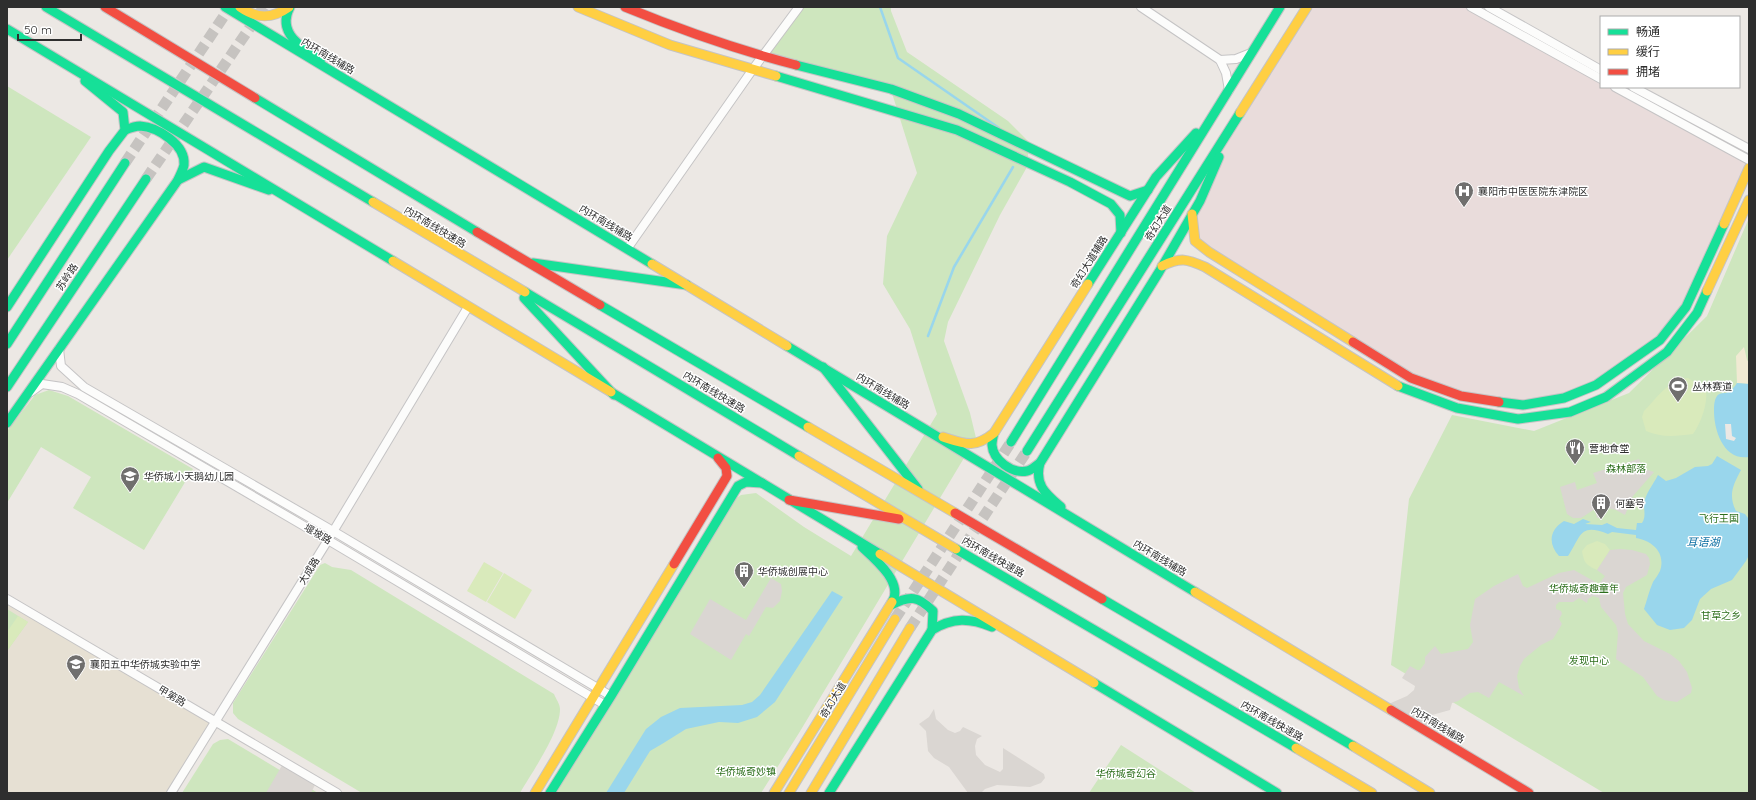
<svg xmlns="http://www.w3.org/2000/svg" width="1756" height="800" viewBox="0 0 1756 800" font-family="Quicksand,'Noto Sans SC',sans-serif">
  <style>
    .education { fill: #e6e0d3 }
    .medical { fill: #e9dcdb }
    .green { fill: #cee6be }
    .sand { fill: #f0ead3 }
    .pitch { fill: #d9eabb }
    .plaza { fill: #dad6d2 }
    .water { fill: #99d6ec }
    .pier { fill: #ece8e4 }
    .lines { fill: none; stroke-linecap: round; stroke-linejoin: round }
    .stream { stroke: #99d6ec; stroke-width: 2.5 }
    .secondary-tunnel { stroke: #c6c3c0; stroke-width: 11; stroke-dasharray: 11 5.5; stroke-linecap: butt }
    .street-casing { stroke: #c5c4c5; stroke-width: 10 }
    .fast-casing { stroke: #c5c4c5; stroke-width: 11 }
    .slow-casing { stroke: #c5c4c5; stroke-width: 11 }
    .jam-casing { stroke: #c5c4c5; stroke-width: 11 }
    .street { stroke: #fcfcfb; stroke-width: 8 }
    .fast { stroke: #16e098; stroke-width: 9 }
    .slow { stroke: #ffcf43; stroke-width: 9 }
    .jam { stroke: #f24e42; stroke-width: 9 }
    .labels { text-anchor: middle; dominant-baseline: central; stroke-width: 3; stroke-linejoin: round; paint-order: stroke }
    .street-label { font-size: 10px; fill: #2e2e2e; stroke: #fff }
    .poi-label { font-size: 10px; fill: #2e2e2e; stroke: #fff; text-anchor: start }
    .park-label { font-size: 10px; fill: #2c6e1b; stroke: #fff }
    .water-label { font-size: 11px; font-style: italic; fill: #0d6fa3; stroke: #fff }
  </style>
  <rect width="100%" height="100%" fill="#ece8e4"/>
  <path class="education" d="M 7,599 L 216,722 L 171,793 L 7,793 Z"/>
  <path class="medical" d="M 1307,7 L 1471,7 L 1601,79 L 1601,87 L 1615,87 L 1749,160 L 1686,307 L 1660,340 L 1596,385 L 1523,405 L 1411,378 L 1209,252 L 1193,228 L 1232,126 Z"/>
  <g class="green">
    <path d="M 799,7 L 891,7 L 891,11 L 907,52 L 1008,121 L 1029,142 L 1027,167 L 1000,215 L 948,322 L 944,341 L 970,413 L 976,438 L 799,733 L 761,793 L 551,793 L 735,499 L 741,495 L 756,493 L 804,527 L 851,556 L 937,414 L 910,329 L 883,284 L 887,236 L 917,173 L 891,90 L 763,56 Z"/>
    <path d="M 7,86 L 91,137 L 7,260 Z"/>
    <path d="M 1749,218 L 1749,793 L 1604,793 L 1391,665 L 1409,499 L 1452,415 L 1534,431 L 1629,393 L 1707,316 Z"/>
    <path d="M 49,390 L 68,396 L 193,469 L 144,550 L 73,508 L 91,477 L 41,447 L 7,503 L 7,431 L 35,395 Z"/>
    <path d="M 325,563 L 332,567 L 351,570 L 554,694 C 556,699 560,704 560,709 C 560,733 532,772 520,793 L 362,793 L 238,719 L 233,713 L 233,703 L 320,565 Z"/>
    <path d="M 7,609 L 28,622 L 7,651 Z"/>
    <path d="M 228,739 L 318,793 L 182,793 L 213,744 L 220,740 Z"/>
    <path d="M 1121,745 L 1196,793 L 1089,793 Z"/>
  </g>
  <path class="sand" d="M 1744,347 L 1747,360 L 1749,363 L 1749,384 L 1737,383 L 1736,356 Z"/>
  <g class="pitch">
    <path d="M 1688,378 L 1706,390 C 1708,403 1701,423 1693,434 C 1677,436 1662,438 1646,431 L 1642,417 L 1644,411 C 1657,398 1669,379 1688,378 Z"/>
    <path d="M 1597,541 L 1605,544 L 1610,550 L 1597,570 C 1586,565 1584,563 1582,551 L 1587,545 Z"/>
    <path d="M 484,562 L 503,573 L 486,602 L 467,591 Z"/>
    <path d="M 504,573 L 532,590 L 515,619 L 487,602 Z"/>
    <path d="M 18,616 L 28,622 L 7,651 L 7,632 Z"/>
  </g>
  <g class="plaza">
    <path d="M 1639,459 L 1644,469 L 1654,472 L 1633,496 L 1625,515 L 1616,510 L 1608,508 L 1603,508 L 1602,517 L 1597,518 L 1595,509 L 1581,518 L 1573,518 L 1567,514 L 1560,487 L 1575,482 L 1577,490 L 1597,483 L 1593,473 Z"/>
    <path d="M 1620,549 L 1632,550 L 1646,554 L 1649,558 L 1650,564 L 1647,575 L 1626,587 L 1623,593 L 1625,614 L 1628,624 L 1644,641 L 1670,654 L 1679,661 L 1687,672 L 1692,688 L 1691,693 L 1677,702 L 1664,700 L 1657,696 L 1643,677 L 1616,659 L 1618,633 L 1616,625 L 1601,607 L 1599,598 L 1593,596 L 1588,599 L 1587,603 L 1579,598 L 1573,602 L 1559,602 L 1556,605 L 1556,609 L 1561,611 L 1562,614 L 1559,619 L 1562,624 L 1553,639 L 1541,645 L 1524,659 L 1520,666 L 1517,676 L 1519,688 L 1524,696 L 1499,682 L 1489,698 L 1478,692 L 1470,693 L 1458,701 L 1452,703 L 1450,710 L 1432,715 L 1427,727 L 1384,706 L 1407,696 L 1414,690 L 1415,686 L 1402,678 L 1410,666 L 1417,670 L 1420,670 L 1425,663 L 1425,657 L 1435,646 L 1441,654 L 1468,649 L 1473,642 L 1470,625 L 1475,599 L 1494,586 L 1518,574 L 1523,586 L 1527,588 L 1559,573 L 1574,570 L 1599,584 L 1605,576 L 1597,570 L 1610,550 Z"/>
    <path d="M 771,578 L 781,584 L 782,591 L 780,601 L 773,608 L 766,607 L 749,636 L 746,634 L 731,660 L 690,634 L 710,599 L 746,620 Z"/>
    <path d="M 934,709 L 936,719 L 948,730 L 955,733 L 960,731 L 963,727 L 982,736 L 977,739 L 975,746 L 976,755 L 985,765 L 1000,772 L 1003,769 L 1003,748 L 1044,774 L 1045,778 L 1041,783 L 1030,787 L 997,785 L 985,789 L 981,793 L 968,793 L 949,767 L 934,758 L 928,751 L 926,731 L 919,724 L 929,717 Z"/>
    <path d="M 284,762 L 317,781 L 311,793 L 266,793 Z"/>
  </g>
  <g class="water">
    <path d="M 1737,383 L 1749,384 L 1749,457 C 1724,461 1714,431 1714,411 C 1714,407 1714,400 1717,396 C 1720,392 1725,394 1728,392 C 1732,390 1735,386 1737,383 Z"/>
    <path d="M 1717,456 L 1741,470 C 1733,485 1728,495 1736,511 L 1745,514 L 1748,518 L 1749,555 L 1746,561 L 1732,580 L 1711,589 L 1700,599 L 1692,620 L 1684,628 L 1670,630 L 1657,625 L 1644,609 C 1647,600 1649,591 1653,582 C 1655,579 1658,575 1660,571 C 1666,553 1653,541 1636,538 L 1636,535 L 1612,532 L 1608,534 C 1579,522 1581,537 1568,556 L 1559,556 C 1548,544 1549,530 1564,521 L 1574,524 L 1583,519 L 1591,522 L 1585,524 L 1602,525 L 1607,523 L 1617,528 L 1636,530 L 1637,523 L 1642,523 C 1646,517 1644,511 1644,504 C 1645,494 1653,485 1658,475 L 1666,481 L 1676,478 L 1695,467 L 1708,466 L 1712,464 Z"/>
    <path d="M 832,591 L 843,597 L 775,702 L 757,717 L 738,723 L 719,722 L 686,729 L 662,744 L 650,751 L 624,793 L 606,793 L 646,729 L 661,717 L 680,708 L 742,705 L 752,702 L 760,695 Z"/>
  </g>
  <path class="pier" d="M 1725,424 L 1731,424 L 1732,436 L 1736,438 L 1734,441 L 1726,439 Z"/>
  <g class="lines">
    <g class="stream">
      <path d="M 880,7 L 898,58 L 999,128"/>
      <path d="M 928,336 L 954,267 L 1013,167"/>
    </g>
    <g class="secondary-tunnel">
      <path d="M 125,163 L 230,7"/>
      <path d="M 146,179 L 264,7"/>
      <path d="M 895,619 L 1011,442"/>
      <path d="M 910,628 L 1027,451"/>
    </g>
    <g class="street-casing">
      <g id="street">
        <path d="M 1141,7 L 1220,60 L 1226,73 L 1229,90"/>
        <path d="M 1471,7 L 1601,79"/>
        <path d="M 1489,7 L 1601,70"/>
        <path d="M 1220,60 L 1236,59 L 1251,53"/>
        <path d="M 1615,87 L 1749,160"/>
        <path d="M 1633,87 L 1749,149"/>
        <path d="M 627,249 L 753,69 L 799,7"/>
        <path d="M 59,349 L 61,366 L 84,387 L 333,531 L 611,696"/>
        <path d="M 31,392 L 42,384 L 62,387 L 78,394 L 328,540 L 605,705"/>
        <path d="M 7,599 L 337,793"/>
        <path d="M 171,793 L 328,540 L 468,307"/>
      </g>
    </g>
    <g class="fast-casing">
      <g id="fast">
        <path d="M 46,7 L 373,202"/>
        <path d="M 225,7 L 652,264"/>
        <path d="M 290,7 C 276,33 302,48 321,59"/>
        <path d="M 7,29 L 393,261"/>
        <path d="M 796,65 L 891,89 L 959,114 L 1130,196 L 1148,190"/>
        <path d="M 776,76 L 957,130 L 1070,182 L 1111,204 L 1120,215 L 1121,233"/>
        <path d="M 255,98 L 477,232"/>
        <path d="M 125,130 C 130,128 135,126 140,126 C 158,127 186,145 184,165 C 183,170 180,175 178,180"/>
        <path d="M 533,263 L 687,285"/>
        <path d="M 1088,284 L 1156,177 L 1196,133"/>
        <path d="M 525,292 L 799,456"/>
        <path d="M 524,298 L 614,395"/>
        <path d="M 600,305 L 808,427"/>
        <path d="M 7,307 L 109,151 L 125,130 L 123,112 L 85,81"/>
        <path d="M 7,344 L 125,163"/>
        <path d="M 787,346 L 1195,592"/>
        <path d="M 823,367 L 918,489"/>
        <path d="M 1398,386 L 1457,408 L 1518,419 L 1570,412 L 1606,397 L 1667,352 L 1697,313 L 1707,291"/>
        <path d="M 7,387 L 146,179"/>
        <path d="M 611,392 L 880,554"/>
        <path d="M 1499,402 L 1523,405 L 1564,398 L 1596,385 L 1660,340 L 1686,307 L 1724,224"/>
        <path d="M 7,423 L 178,180 L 204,167 L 269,190"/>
        <path d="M 994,433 C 993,437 992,441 992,445 C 993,460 1012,474 1027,471 C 1032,470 1035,466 1040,463"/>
        <path d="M 1011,442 L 1280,7"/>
        <path d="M 1027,451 L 1240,113"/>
        <path d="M 1061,507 C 1046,494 1034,485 1040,463 L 1159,272 L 1200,201 L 1219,157"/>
        <path d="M 862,547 C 875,559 904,583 892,602"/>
        <path d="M 956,549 L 1296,748"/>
        <path d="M 1102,599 L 1353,746"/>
        <path d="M 891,605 C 910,595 918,596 933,611 L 932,630"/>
        <path d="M 1094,683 L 1277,793"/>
        <path d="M 550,793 L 611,696 L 738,486 L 746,482 L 762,483"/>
        <path d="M 829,793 L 932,630 C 953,617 970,618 992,627"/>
      </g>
    </g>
    <g class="slow-casing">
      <g id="slow">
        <path d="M 240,7 C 257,19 272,19 289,7"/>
        <path d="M 578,7 L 670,45 L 776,76"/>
        <path d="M 1240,113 L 1307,7"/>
        <path d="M 373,202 L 525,292"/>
        <path d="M 1192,214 L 1195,241 L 1209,252 L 1353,342"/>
        <path d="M 1724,224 L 1749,168"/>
        <path d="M 393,261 L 611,392"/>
        <path d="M 652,264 L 787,346"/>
        <path d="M 1162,266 C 1181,257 1187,259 1205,267 L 1398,386"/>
        <path d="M 1707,291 L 1749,200"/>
        <path d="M 808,427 L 955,513"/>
        <path d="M 943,437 C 965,444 974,449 994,433 L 1088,284"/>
        <path d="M 799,456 L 956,549"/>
        <path d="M 880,554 L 1094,683"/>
        <path d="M 1195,592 L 1391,710"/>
        <path d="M 1353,746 L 1430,793"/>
        <path d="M 1296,748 L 1372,793"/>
        <path d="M 535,793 L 674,564"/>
        <path d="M 774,793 L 892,602"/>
        <path d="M 789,793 L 895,619"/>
        <path d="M 811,793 L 910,628"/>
      </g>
    </g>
    <g class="jam-casing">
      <g id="jam">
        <path d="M 105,7 L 255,98"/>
        <path d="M 625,7 C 681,30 738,50 796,65"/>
        <path d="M 477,232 L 600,305"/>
        <path d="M 1353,342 L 1411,378 L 1461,396 L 1499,402"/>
        <path d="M 789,500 L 899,519"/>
        <path d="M 955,513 L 1102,599"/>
        <path d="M 674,564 L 727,476 L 726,468 L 718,458"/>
        <path d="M 1391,710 L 1529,793"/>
      </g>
    </g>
    <use href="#street" class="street"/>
    <use href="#fast" class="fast"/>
    <use href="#slow" class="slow"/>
    <use href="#jam" class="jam"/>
  </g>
  <defs>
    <g id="hospital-pin" transform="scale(1)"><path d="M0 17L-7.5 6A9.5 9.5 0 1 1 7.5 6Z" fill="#706f6e" stroke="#fff"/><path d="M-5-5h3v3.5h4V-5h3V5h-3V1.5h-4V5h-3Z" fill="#fff"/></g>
    <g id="stadium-pin" transform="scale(1)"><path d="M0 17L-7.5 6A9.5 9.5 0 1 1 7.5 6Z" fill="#706f6e" stroke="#fff"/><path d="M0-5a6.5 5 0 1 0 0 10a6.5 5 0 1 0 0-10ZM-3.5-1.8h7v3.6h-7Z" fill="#fff"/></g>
    <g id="restaurant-pin" transform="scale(1)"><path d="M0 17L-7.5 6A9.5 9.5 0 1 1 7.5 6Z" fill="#706f6e" stroke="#fff"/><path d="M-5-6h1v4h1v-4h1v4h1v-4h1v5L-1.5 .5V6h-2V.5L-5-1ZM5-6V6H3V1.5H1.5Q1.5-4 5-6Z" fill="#fff"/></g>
    <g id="school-pin" transform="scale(1)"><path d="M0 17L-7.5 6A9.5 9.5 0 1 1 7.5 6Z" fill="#706f6e" stroke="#fff"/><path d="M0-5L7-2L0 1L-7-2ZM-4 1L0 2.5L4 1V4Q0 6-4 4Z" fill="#fff"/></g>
    <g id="building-pin" transform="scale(1)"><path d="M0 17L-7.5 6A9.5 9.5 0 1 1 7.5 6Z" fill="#706f6e" stroke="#fff"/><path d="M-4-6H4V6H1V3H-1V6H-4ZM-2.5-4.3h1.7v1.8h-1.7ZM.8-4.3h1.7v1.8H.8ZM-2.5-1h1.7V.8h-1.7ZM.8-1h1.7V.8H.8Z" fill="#fff"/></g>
  </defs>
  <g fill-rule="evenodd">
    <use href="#hospital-pin" x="1464" y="191"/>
    <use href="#stadium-pin" x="1678" y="386"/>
    <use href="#restaurant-pin" x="1575" y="448"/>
    <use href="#school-pin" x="130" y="476"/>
    <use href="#building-pin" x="1601" y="503"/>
    <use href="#building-pin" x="744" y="571"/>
    <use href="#school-pin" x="76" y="664"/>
  </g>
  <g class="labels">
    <g class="street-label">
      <text transform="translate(328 56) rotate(31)">内环南线辅路</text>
      <text transform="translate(606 223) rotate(31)">内环南线辅路</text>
      <text transform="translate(1158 223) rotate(-58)">奇幻大道</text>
      <text transform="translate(435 227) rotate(31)">内环南线快速路</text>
      <text transform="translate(1089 262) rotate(-58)">奇幻大道辅路</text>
      <text transform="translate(67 277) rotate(-56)">苏岭路</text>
      <text transform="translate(883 391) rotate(31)">内环南线辅路</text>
      <text transform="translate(714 392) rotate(31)">内环南线快速路</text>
      <text transform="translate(318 534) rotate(30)">堰坡路</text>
      <text transform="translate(993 557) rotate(30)">内环南线快速路</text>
      <text transform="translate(1160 558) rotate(31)">内环南线辅路</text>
      <text transform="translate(309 571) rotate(-58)">大成路</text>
      <text transform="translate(172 696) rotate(31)">甲第路</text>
      <text transform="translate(833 700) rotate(-59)">奇幻大道</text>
      <text transform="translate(1272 721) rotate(30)">内环南线快速路</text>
      <text transform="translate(1438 725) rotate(31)">内环南线辅路</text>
    </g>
    <g class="poi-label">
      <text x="1478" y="191">襄阳市中医医院东津院区</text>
      <text x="1692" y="386">丛林赛道</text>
      <text x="1589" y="448">营地食堂</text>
      <text x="144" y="476">华侨城小天鹅幼儿园</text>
      <text x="1615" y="503">何塞号</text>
      <text x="758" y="571">华侨城创展中心</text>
      <text x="90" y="664">襄阳五中华侨城实验中学</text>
    </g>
    <g class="park-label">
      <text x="1626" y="468">森林部落</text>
      <text x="1719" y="518">飞行王国</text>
      <text x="1584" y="588">华侨城奇趣童年</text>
      <text x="1721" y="615">甘草之乡</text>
      <text x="1589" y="660">发现中心</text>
      <text x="746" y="771">华侨城奇妙镇</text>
      <text x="1126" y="773">华侨城奇幻谷</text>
    </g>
    <g class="water-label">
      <text x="1703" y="542">耳语湖</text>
    </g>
  </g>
  <rect width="1756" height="800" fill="none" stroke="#2e2e2e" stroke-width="16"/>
  <rect x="1600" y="16" width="140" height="72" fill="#ffffff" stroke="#ababab"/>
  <rect x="1608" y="29" width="20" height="6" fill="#16e098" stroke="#ababab"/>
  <text x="1636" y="36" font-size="12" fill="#2e2e2e">畅通</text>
  <rect x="1608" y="49" width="20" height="6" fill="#ffcf43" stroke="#ababab"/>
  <text x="1636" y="56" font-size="12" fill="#2e2e2e">缓行</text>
  <rect x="1608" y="69" width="20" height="6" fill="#f24e42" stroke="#ababab"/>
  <text x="1636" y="76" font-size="12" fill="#2e2e2e">拥堵</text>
  <path d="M18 34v6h63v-6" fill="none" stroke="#2e2e2e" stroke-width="2"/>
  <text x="24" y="34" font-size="12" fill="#2e2e2e" stroke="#ffffff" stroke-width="3" paint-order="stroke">50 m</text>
</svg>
